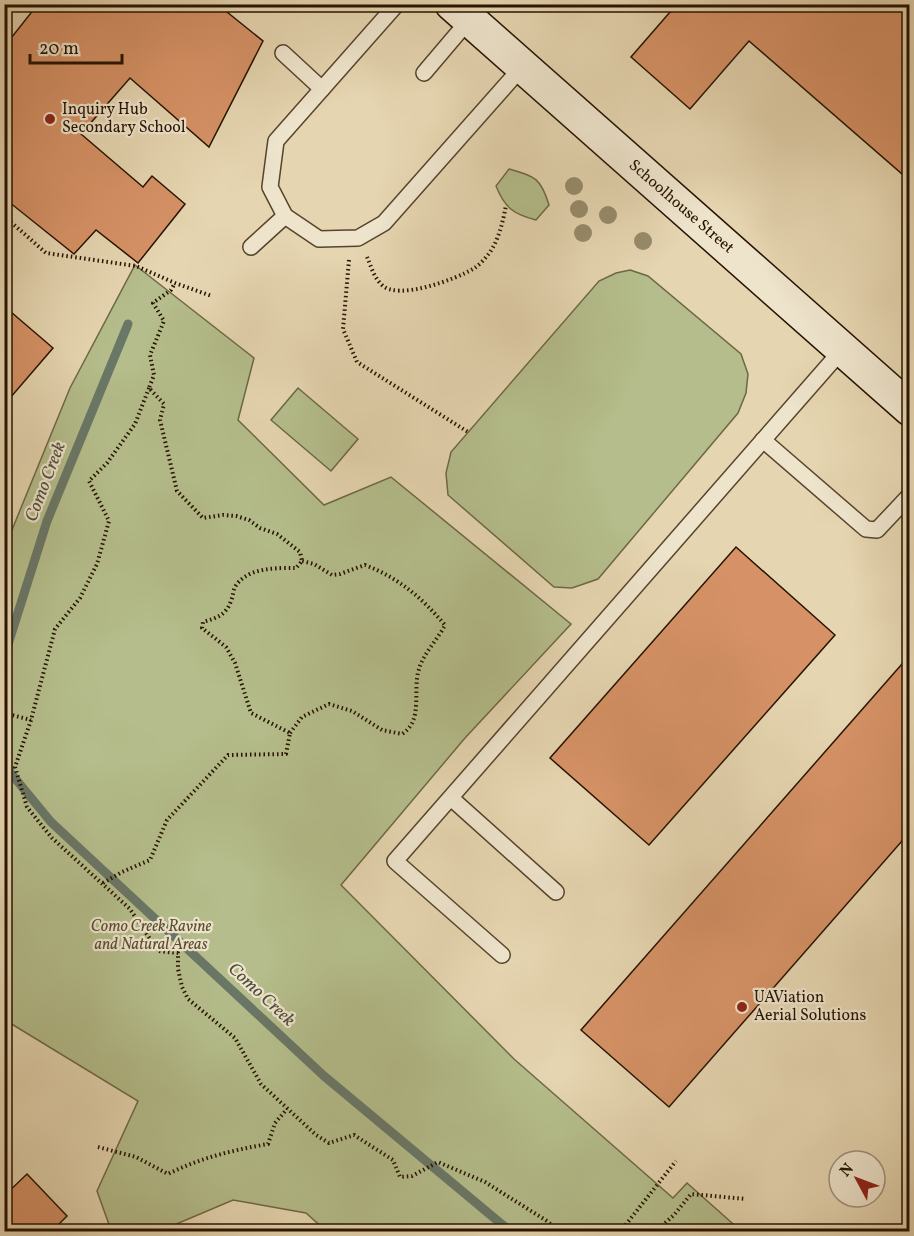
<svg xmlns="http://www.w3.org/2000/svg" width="914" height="1236" viewBox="0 0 914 1236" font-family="Vollkorn,serif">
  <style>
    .green { fill: #b4bd8b; stroke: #6d6846; stroke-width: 1.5 }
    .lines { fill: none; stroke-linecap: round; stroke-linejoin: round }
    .stream { stroke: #697767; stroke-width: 9 }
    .building { fill: #d69266; stroke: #261300; stroke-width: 1.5 }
    .service-casing { stroke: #56442c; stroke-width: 18 }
    .secondary-casing { stroke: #261300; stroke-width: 36 }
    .path { stroke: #261300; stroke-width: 4; stroke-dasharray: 1.5 3; stroke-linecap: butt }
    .service { stroke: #eee4cc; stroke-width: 15 }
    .secondary { stroke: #eee4cc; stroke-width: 33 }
    .tree { fill: #978b6a }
    .poi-dot { fill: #8f2418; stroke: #eee4cc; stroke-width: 2 }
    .labels { text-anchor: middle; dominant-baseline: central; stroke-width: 4.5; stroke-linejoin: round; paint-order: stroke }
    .poi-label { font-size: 16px; fill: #261300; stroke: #eee4cc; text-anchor: start }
    .street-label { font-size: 16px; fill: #261300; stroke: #eee4cc }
    .park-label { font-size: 16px; font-style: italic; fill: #584e31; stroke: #eee4cc }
    .water-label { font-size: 18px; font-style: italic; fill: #4d4d3c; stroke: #eee4cc }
  </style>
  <rect width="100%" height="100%" fill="#e5d5b0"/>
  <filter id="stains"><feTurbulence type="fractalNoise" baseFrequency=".00333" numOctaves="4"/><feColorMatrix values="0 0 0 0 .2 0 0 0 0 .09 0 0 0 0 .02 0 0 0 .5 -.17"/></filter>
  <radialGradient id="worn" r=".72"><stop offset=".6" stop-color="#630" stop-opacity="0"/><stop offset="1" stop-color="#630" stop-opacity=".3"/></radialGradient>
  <g class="green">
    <path d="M 509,169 C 536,176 541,179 549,205 L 536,220 C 513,214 505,208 496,186 Z"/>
    <path d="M 135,265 L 254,358 L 238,420 L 324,505 L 391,477 L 571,624 L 465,738 L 341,885 L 514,1059 L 673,1198 L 687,1183 L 741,1231 L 326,1231 L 306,1213 L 233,1200 L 160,1231 L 111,1230 L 97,1191 L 138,1101 L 5,1020 L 5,547 L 70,388 Z"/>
    <path d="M 630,270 L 648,276 L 741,354 L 748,374 L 746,393 L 738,413 L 598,579 L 572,588 L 554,587 L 448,495 L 446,473 L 451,452 L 599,281 L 616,273 Z"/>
    <path d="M 298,388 L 358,439 L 331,471 L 271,420 Z"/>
  </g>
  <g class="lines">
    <g class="stream">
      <path d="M 4,657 L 47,521 L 128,324"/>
      <path d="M 4,765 L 51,822 L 324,1076 L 511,1232"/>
    </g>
  </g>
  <g class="building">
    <path d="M 38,4 L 217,4 L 263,41 L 209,147 L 130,78 L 81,134 L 143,187 L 152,176 L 185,204 L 138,263 L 96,230 L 74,254 L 4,198 L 4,47 Z"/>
    <path d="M 677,4 L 909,4 L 909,180 L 749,41 L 690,109 L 631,57 Z"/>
    <path d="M 4,306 L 53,348 L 4,405 Z"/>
    <path d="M 736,547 L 835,635 L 649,845 L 550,758 Z"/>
    <path d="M 909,656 L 909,833 L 669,1107 L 581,1030 Z"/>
    <path d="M 27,1174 L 67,1216 L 51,1232 L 4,1232 L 4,1196 Z"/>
  </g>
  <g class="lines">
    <g class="service-casing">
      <g id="service">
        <path d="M 397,4 L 276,141 L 270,187 L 285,216 L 319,239 L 358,238 L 384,223 L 522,67"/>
        <path d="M 283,53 L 322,89"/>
        <path d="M 424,73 L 469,20"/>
        <path d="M 251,247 L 285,216"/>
        <path d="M 763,440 L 866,529 L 877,530 L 910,495"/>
        <path d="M 451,798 L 556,892"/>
        <path d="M 502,955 L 395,861 L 842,350"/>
      </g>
    </g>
    <g class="secondary-casing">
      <path id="secondary" d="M 452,4 L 910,409"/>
    </g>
    <g class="path">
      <path d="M 4,19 L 14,4"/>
      <path d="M 4,216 L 46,253 L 136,266 L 175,283 L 212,296"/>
      <path d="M 367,257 C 371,266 374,278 382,285 C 398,301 456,279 473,269 C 478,266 483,261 487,256 C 498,243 503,222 506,205"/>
      <path d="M 349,260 L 343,329 L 357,362 L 468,432"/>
      <path d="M 149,388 L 135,424 L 107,463 L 89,481 L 109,521 L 97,564 L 80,598 L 55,629 L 31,720 L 15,767 L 27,807 L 52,838 L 130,909 L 158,951 L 178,953 L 178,969 L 182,987 L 188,999 L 235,1038 L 261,1084 L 316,1135 L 329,1143 L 354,1135 L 393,1160 L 400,1177 L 412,1176 L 438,1162 L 485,1182 L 547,1221 L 559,1232"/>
      <path d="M 4,713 L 31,720"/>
      <path d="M 290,733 L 302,717 L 329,704 L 352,711 L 382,730 L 402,734 C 424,720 412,691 419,669 C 423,654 438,639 445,625 C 422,598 399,578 365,565 L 340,574 L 332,575 L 314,564 L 302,561"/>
      <path d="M 103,883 L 122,872 L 150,860 L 167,820 L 228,755 L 286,754 L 290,733 L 251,713 L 235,663 L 226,647 L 202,628 L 203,622 C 217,618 226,615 231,601 C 233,596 233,591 235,587 C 247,567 276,568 296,568 L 302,561 L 300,552 L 277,534 L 260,528 L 249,520 L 236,516 L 223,515 L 203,518 L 177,491 L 160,420 L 164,404 L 149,388 L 154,375 L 150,355 L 164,321 L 153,303 L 171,290 L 175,283"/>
      <path d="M 98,1147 L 136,1157 L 168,1174 C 200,1158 233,1150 268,1144 L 275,1123 L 287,1109"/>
      <path d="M 620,1232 L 676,1161"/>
      <path d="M 655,1232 L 674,1215 L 691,1194 L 746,1199"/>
    </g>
    <use href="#service" class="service"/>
    <use href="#secondary" class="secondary"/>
  </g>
  <g class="tree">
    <circle cx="574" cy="186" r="9"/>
    <circle cx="579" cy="209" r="9"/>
    <circle cx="608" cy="215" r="9"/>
    <circle cx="583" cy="233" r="9"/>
    <circle cx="643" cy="241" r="9"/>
  </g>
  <g class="poi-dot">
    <circle cx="50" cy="119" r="6"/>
    <circle cx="742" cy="1007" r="6"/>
  </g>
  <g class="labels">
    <g class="poi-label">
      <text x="62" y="110">Inquiry Hub<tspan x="62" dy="18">Secondary School</tspan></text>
      <text x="754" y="998">UAViation<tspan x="754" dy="18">Aerial Solutions</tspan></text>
    </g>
    <g class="street-label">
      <text transform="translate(681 207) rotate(41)">Schoolhouse Street</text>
    </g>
    <g class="park-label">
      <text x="151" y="927">Como Creek Ravine<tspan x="151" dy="18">and Natural Areas</tspan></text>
    </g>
    <g class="water-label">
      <text transform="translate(46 482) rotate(-69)">Como Creek</text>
      <text transform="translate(261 995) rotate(43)">Como Creek</text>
    </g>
  </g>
  <rect width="914" height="1236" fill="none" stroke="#e5d5b0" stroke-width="24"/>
  <rect x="6" y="6" width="902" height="1224" fill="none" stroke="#261300" stroke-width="3"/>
  <rect x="12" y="12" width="890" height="1212" fill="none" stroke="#261300" stroke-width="1.5"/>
  <g transform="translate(857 1179) rotate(311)"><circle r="28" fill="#eee4cc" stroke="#9e907a" stroke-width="1.5"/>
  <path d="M0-4.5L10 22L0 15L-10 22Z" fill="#8f2418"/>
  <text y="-9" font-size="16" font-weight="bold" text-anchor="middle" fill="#261300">N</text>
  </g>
  <path d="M30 54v9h92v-9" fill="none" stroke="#261300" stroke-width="3"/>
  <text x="39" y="54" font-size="18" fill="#261300" stroke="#eee4cc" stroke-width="4.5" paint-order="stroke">20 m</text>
  <rect width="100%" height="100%" filter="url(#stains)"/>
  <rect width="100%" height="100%" fill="url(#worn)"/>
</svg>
